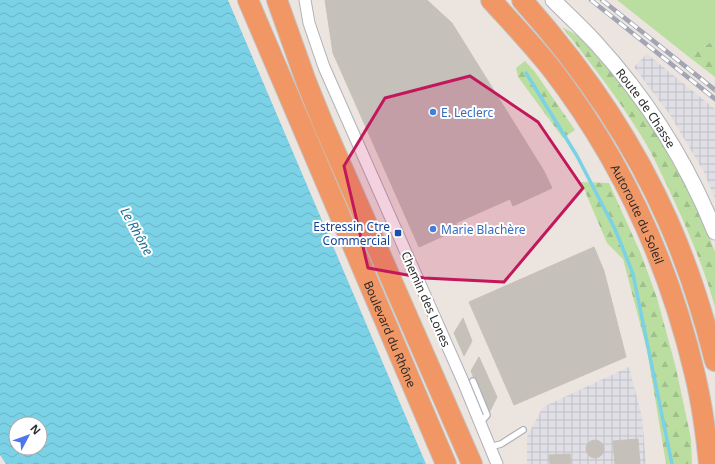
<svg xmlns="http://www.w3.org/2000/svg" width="715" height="464" viewBox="0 0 715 464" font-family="'Noto Sans',sans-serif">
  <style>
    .industrial { fill: url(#industrial-grid) }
    .green { fill: #badea0 }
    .forest { fill: url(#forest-firs) }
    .water { fill: url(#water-waves); fill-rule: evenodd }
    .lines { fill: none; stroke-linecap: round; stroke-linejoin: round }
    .stream { stroke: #7bd1e5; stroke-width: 3.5 }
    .building { fill: #c5c0ba; stroke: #c7c1b8 }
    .lane-casing { stroke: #afb2ba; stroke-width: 8 }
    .street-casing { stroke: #afb2ba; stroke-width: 13 }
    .secondary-casing { stroke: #afb2ba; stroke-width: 17 }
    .highway-casing { stroke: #c4c4c4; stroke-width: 22 }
    .lane { stroke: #fff; stroke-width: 5.5 }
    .street { stroke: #fff; stroke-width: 11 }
    .secondary { stroke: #fff; stroke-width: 15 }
    .highway { stroke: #f19765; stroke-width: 20 }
    .rail-casing { stroke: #a2a6b4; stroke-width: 4.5 }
    .rail { stroke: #fff; stroke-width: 3; stroke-dasharray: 9; stroke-linecap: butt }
    .marked { fill: #c2185b; fill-opacity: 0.2; stroke: #c2185b; stroke-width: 3; stroke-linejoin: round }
    .shop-dot { fill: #3f7fe0; stroke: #fff; stroke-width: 1.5 }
    .transit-dot { fill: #1a4fb4; stroke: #fff; stroke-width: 1.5 }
    .labels { text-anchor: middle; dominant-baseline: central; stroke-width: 4; stroke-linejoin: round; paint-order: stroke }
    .street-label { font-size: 12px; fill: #2b2b2b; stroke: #fff }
    .shop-label { font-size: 12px; fill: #366cbe; stroke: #fff; text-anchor: start }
    .transit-label { font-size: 12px; fill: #164399; stroke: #fff; text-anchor: end }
    .water-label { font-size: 13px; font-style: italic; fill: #197192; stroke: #fff }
  </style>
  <defs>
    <pattern id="industrial-grid" width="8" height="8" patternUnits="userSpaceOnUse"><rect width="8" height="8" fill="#e0dfe5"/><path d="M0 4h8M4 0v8" fill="none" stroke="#c0c0c5"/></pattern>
    <pattern id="forest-firs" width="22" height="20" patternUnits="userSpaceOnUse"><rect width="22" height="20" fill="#badea0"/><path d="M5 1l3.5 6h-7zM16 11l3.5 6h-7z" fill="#a0bf8a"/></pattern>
    <pattern id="water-waves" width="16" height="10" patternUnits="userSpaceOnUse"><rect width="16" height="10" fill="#7bd1e5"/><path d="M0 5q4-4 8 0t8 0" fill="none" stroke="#6ab4c5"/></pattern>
  </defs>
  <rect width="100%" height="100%" fill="#ece5df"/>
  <g class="industrial">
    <path d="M 647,54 L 715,109 L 715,199 L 704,172 L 670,115 L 634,67 Z"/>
    <path d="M 629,367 L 642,417 L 646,464 L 527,464 L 527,437 L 543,407 Z"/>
  </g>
  <path class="green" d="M 617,0 L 715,0 L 715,44 L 711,42 L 689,57 Z"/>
  <g class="forest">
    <path d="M 562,27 L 582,38 L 621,83 L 650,122 L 686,186 L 710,239 L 715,252 L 715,307 C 704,268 688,230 671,194 C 662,175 653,155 642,137 C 618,98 590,62 562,27 Z"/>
    <path d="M 711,42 L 715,44 L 715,77 L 689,57 Z"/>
    <path d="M 525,61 L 535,72 L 575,130 L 563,138 L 518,77 L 516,68 Z"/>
    <path d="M 581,182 L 609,183 L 641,254 L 657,298 L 676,368 L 691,439 L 692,464 L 666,464 L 647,350 L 623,259 L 607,243 Z"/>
  </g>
  <path class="water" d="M 0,0 L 228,0 L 426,464 L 6,464 L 0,455 ZM 16,424 L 40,424 L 40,448 L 16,448 Z"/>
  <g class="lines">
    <path class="stream" d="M 526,73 L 577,156 L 615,229 L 633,274 L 672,464"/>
  </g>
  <g class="building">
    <path d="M 325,0 L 427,0 L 452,23 L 544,171 L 552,188 L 513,206 L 510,199 L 456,223 L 459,229 L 419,247 L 333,53 Z"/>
    <path d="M 594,247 L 604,271 L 626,357 L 514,405 L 469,302 Z"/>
    <path d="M 463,318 L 472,341 L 464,356 L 454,333 Z"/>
    <path d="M 479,357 L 497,397 L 489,413 L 471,371 Z"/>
    <path d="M 638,439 L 640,464 L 615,464 L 613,441 Z"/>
    <circle cx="595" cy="449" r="9"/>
    <path d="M 570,454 L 571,464 L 550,464 L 549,455 Z"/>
  </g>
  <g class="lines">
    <g class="lane-casing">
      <g id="lane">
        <path d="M 473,381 L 487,415 L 480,423"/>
        <path d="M 490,447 L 501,444 L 523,430"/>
      </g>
    </g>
    <g class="street-casing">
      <path id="street" d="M 305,0 L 309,23 L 324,67 L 462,379 L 497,464"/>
    </g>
    <g class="secondary-casing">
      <g id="secondary">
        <path id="s1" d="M 553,0 C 567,14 582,28 596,43 C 647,99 687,162 715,232"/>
      </g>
    </g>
    <g class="highway-casing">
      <g id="highway">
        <path id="s2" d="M 248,0 L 446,464"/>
        <path d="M 277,0 L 307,84 L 324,126 L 472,464"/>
        <path id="s3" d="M 491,0 C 511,22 532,44 551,68 C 621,159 669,264 695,375 C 702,404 706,434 709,464"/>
        <path d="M 522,0 C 581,66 632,139 668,221 C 688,266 703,313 715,361"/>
      </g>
    </g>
    <use href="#lane" class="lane"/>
    <use href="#street" class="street"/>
    <use href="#secondary" class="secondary"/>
    <use href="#highway" class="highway"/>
    <g class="rail-casing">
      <g id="rail">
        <path d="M 591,0 L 715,99"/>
        <path d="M 602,0 L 715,90"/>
      </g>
    </g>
    <use href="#rail" class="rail"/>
  </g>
  <path class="marked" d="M 470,76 L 538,122 L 583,188 L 504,282 L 424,278 L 368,268 L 344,166 L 385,98 Z"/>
  <g class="shop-dot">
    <circle cx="433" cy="112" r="4"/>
    <circle cx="433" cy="229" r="4"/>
  </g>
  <rect class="transit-dot" x="394" y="229" width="8" height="8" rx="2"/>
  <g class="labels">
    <g class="street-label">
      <text stroke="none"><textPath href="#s1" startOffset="143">Route de Chasse</textPath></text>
      <text stroke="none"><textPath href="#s3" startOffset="261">Autoroute du Soleil</textPath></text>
      <text transform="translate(426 299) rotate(66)">Chemin des Lones</text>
      <text stroke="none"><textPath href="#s2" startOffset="363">Boulevard du Rhône</textPath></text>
    </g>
    <g class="shop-label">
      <text x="441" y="112">E. Leclerc</text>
      <text x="441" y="229">Marie Blachère</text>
    </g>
    <g class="transit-label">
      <text x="390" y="226">Estressin Ctre<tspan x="390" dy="14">Commercial</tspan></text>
    </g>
    <g class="water-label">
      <text transform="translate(137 231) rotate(61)">Le Rhône</text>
    </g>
  </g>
  <g transform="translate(28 436) rotate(49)"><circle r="19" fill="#ffffff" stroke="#aaaaaa"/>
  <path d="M0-3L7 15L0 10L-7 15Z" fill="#4d76eb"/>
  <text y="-6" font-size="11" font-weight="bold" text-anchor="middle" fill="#2b2b2b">N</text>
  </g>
</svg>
